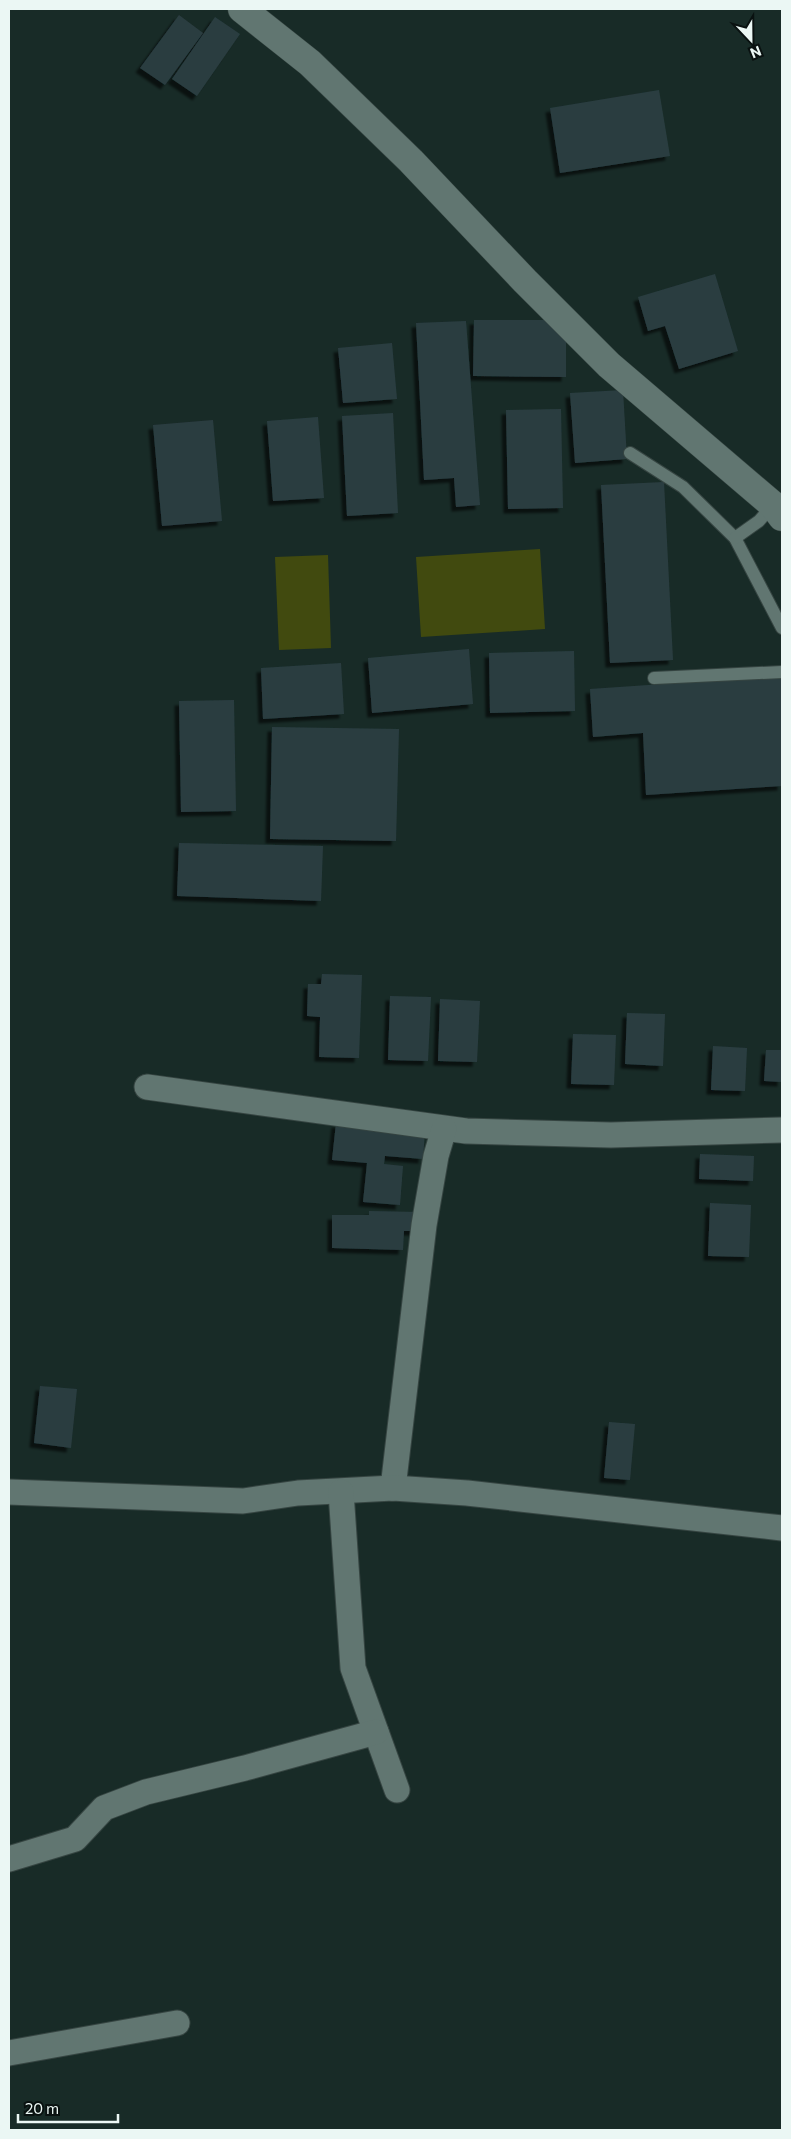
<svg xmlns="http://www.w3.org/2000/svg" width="791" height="2139" viewBox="0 0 791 2139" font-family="Commissioner,sans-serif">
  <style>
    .green { fill: #414a0f }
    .building { fill: #2a3d41; filter: url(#shadow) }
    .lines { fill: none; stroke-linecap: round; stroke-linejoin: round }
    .lane-casing { stroke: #364542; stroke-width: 14 }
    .street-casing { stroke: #364542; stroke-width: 27 }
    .secondary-casing { stroke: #364542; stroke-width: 29 }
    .lane { stroke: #617671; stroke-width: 12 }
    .street { stroke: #617671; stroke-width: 25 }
    .secondary { stroke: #617671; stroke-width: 28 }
  </style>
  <defs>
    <filter id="shadow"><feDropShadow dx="-4.5" dy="4.5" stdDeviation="1" flood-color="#0009"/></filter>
  </defs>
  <rect width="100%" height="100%" fill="#182b27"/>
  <g class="green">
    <path d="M 540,549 L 545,629 L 421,637 L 416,557 Z"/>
    <path d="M 328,555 L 331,648 L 279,650 L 275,557 Z"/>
  </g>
  <g class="building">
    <path d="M 179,15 L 203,33 L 165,85 L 140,68 Z"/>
    <path d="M 215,17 L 240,34 L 197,96 L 172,79 Z"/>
    <path d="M 659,90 L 670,156 L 560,173 L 550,108 Z"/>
    <path d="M 715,274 L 738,351 L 679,369 L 665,326 L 648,331 L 638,297 Z"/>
    <path d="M 474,320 L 566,320 L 566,377 L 473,376 Z"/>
    <path d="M 466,321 L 480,505 L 456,507 L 454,478 L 424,480 L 416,323 Z"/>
    <path d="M 392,343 L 397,399 L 343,403 L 338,348 Z"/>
    <path d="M 623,390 L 627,459 L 575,463 L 570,393 Z"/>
    <path d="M 561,409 L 563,508 L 508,509 L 506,410 Z"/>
    <path d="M 393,413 L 398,513 L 347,516 L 342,416 Z"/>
    <path d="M 318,417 L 324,498 L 273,501 L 267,421 Z"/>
    <path d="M 213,420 L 222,521 L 162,526 L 153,425 Z"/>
    <path d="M 664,482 L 673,660 L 610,663 L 601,485 Z"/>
    <path d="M 469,649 L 473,704 L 372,713 L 368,658 Z"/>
    <path d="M 574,651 L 575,711 L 490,713 L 489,653 Z"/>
    <path d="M 341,663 L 344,714 L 263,719 L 261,668 Z"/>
    <path d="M 782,676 L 782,786 L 646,795 L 643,733 L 593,737 L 590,689 Z"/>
    <path d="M 234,700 L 236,811 L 181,812 L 179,701 Z"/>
    <path d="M 272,727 L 399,729 L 396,841 L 270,839 Z"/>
    <path d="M 179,843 L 323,846 L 321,901 L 177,896 Z"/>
    <path d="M 322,974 L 362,975 L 359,1058 L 319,1057 L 320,1017 L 307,1016 L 308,984 L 321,984 Z"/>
    <path d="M 390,996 L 431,997 L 428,1061 L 388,1060 Z"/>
    <path d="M 440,999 L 480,1001 L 477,1062 L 438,1061 Z"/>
    <path d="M 627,1013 L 665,1014 L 663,1066 L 625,1064 Z"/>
    <path d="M 573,1034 L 616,1035 L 614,1085 L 571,1084 Z"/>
    <path d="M 713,1046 L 747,1048 L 745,1091 L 711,1090 Z"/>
    <path d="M 766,1050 L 782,1050 L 782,1082 L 764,1081 Z"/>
    <path d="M 336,1123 L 425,1131 L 423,1159 L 385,1156 L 384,1164 L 403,1166 L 400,1205 L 363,1202 L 367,1163 L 332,1160 Z"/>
    <path d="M 700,1154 L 754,1156 L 753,1181 L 699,1179 Z"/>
    <path d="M 710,1203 L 751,1205 L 749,1257 L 708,1256 Z"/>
    <path d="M 369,1211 L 419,1212 L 419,1231 L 404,1231 L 403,1250 L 332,1248 L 332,1215 L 369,1215 Z"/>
    <path d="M 40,1386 L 77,1389 L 71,1448 L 34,1443 Z"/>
    <path d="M 609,1422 L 635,1424 L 630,1480 L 604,1478 Z"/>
  </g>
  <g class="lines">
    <g class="lane-casing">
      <g id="lane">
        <path d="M 630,453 L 683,487 L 735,538 L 782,628"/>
        <path d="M 735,538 L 759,521 L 773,505"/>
        <path d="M 654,678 L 782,672"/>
      </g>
    </g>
    <g class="street-casing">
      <g id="street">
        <path d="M 147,1087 L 466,1131 L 611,1135 L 782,1130"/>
        <path d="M 393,1488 L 424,1225 L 436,1156 L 444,1129"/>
        <path d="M 9,1492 L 243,1501 L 298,1493 L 393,1488 L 467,1493 L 782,1528"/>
        <path d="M 341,1492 L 353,1668 L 397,1790"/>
        <path d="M 9,1859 L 75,1839 L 104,1808 L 146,1792 L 245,1768 L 376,1732"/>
        <path d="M 9,2053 L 177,2023"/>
      </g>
    </g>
    <g class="secondary-casing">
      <path id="secondary" d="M 242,9 L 310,63 L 411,161 L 525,281 L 609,365 L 773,505 L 782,517"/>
    </g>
    <use href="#lane" class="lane"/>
    <use href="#street" class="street"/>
    <use href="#secondary" class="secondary"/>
  </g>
  <rect width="791" height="2139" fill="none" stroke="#ebf7f4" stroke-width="20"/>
  <g transform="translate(751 40) rotate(158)" stroke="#091110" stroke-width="4" paint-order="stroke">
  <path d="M0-4L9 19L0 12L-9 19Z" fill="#ebf7f4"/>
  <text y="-8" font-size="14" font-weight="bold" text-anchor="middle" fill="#ebf7f4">N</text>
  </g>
  <path d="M18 2114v8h100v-8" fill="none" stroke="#ebf7f4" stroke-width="2.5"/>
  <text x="25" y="2114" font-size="15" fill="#ebf7f4" stroke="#091110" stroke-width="4" paint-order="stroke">20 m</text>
</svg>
